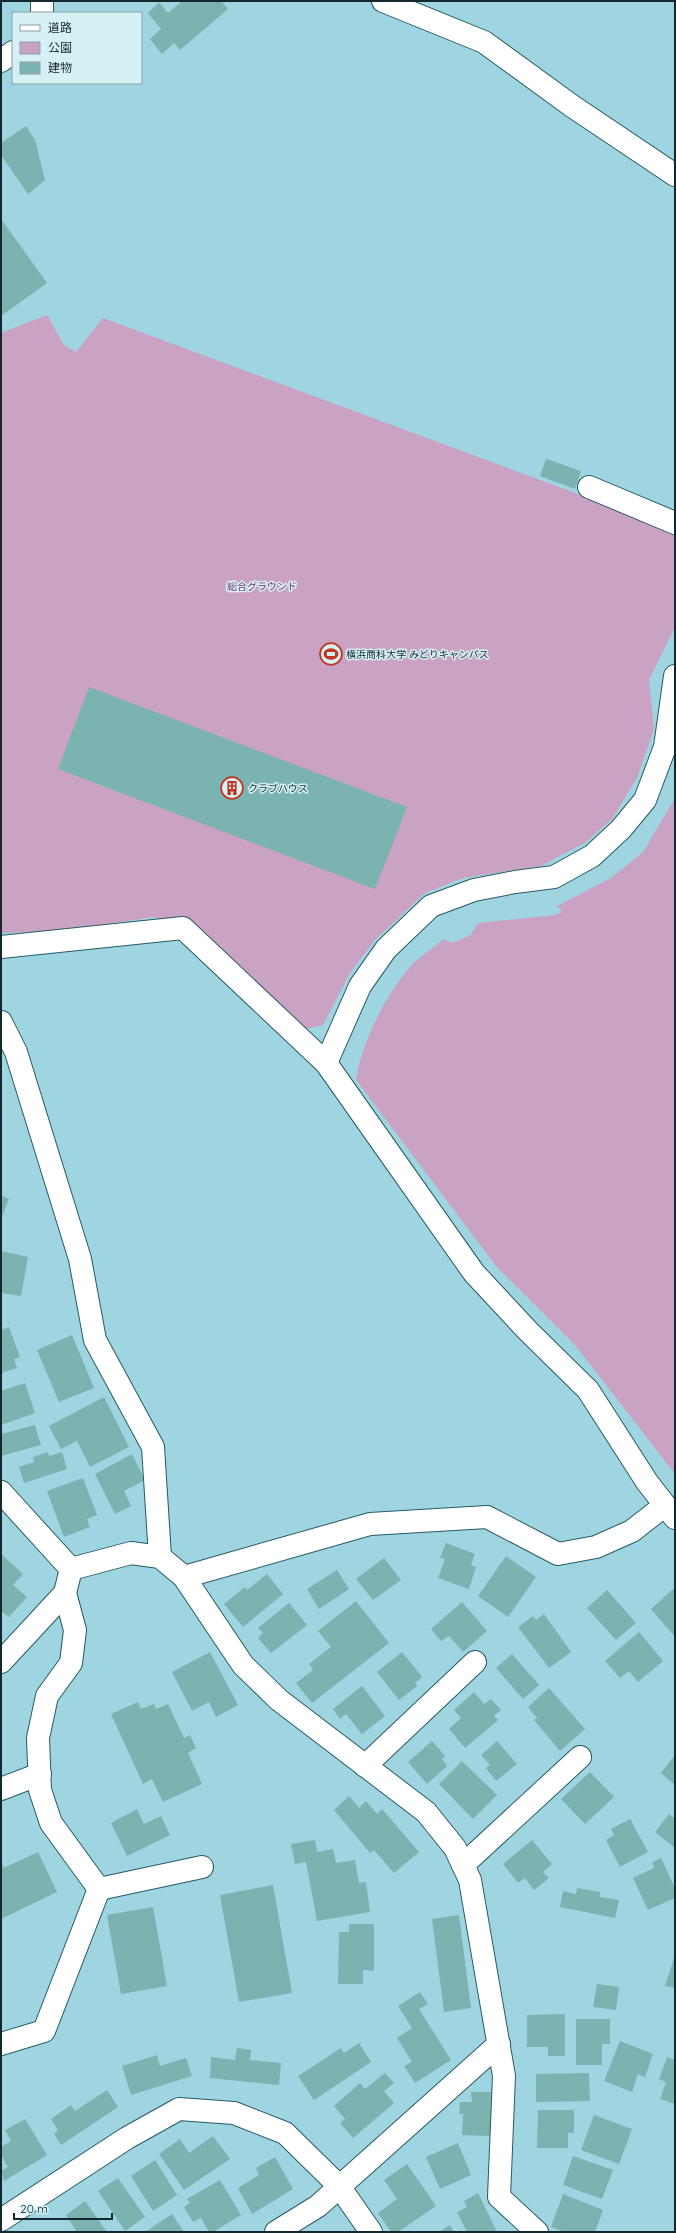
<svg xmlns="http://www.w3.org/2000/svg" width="676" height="2233" viewBox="0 0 676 2233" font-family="Quicksand,'Noto Sans JP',sans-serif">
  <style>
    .green { fill: #caa2c4 }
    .building { fill: #7bb3b0 }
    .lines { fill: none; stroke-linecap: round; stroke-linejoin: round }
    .minor-casing { stroke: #255b65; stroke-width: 24 }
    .minor { stroke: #fff; stroke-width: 22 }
    .labels { text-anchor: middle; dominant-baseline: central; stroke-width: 3; stroke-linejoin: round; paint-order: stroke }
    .park-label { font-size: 10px; fill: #732c6c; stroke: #d6f1f6 }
    .poi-label { font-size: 10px; fill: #12282d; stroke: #d6f1f6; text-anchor: start }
  </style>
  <rect width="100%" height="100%" fill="#9ed5e0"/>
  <g class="green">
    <path d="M 47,315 L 64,345 L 76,352 L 103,318 L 675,530 L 675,627 L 649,680 L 654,729 L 637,778 L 612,819 L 586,842 L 541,866 L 463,878 L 425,893 L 375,940 L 350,973 L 323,1025 L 293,1032 L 174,926 L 153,917 L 64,931 L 1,933 L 1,333 Z"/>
    <path d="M 675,798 L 675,1474 L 575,1345 L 496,1266 L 356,1080 C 362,1042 385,996 410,967 C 420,956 433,948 444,939 L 452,943 L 471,935 L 478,923 L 555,915 L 562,912 L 557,906 L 611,878 L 643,852 Z"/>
  </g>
  <g class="building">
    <path d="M 182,1 L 221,1 L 228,9 L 180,50 L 174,43 L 162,54 L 150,39 L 161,29 L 148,13 L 159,2 L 168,13 Z"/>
    <path d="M 26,126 L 35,140 L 45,180 L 28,194 L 1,155 L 1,143 Z"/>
    <path d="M 1,219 L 47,283 L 1,316 Z"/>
    <path d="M 546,459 L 581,471 L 575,489 L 540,476 Z"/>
    <path d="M 89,687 L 407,807 L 375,889 L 58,769 Z"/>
    <path d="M 1,1195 L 9,1199 L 1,1219 Z"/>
    <path d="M 1,1251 L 28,1257 L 21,1296 L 1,1293 Z"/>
    <path d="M 9,1327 L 20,1357 L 14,1359 L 17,1368 L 1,1373 L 1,1330 Z"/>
    <path d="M 72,1335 L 94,1388 L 59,1402 L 37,1350 Z"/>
    <path d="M 25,1383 L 35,1413 L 1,1425 L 1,1391 Z"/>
    <path d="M 104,1397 L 129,1447 L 90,1467 L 77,1441 L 61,1449 L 49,1426 Z"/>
    <path d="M 35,1425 L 41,1445 L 1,1456 L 1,1434 Z"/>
    <path d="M 48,1452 L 49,1456 L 62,1452 L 67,1469 L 24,1483 L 19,1467 L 34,1462 L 33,1457 Z"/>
    <path d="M 132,1454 L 145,1480 L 124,1491 L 131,1506 L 115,1514 L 95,1474 Z"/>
    <path d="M 83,1478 L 97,1515 L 87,1519 L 90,1527 L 64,1537 L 47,1491 Z"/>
    <path d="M 446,1543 L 475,1554 L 471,1565 L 476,1567 L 469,1589 L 438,1578 L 445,1559 L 440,1558 Z"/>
    <path d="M 1,1554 L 23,1574 L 13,1585 L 27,1597 L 9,1617 L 1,1611 Z"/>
    <path d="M 506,1556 L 536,1577 L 508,1617 L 478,1596 Z"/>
    <path d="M 384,1558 L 401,1580 L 373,1600 L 356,1579 Z"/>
    <path d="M 337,1570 L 349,1589 L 319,1609 L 307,1589 Z"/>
    <path d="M 267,1574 L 283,1594 L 243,1627 L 224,1604 L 245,1587 L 247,1590 Z"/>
    <path d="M 673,1589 L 675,1592 L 675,1637 L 651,1609 Z"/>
    <path d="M 607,1590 L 636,1623 L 616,1640 L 587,1608 Z"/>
    <path d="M 356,1601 L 389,1643 L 312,1703 L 296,1683 L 313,1670 L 309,1664 L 331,1647 L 318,1631 Z"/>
    <path d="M 462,1602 L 487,1631 L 463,1652 L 449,1636 L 441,1641 L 431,1629 Z"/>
    <path d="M 289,1603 L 307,1625 L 271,1653 L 258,1638 L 263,1633 L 258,1628 Z"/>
    <path d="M 544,1614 L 571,1652 L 549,1668 L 518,1627 L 533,1616 L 536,1620 Z"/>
    <path d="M 639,1632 L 663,1661 L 638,1682 L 629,1671 L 620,1678 L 605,1661 Z"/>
    <path d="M 210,1652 L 238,1705 L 216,1717 L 209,1702 L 192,1711 L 172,1672 Z"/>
    <path d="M 402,1652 L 422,1677 L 415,1683 L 417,1686 L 399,1700 L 377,1672 Z"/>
    <path d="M 512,1654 L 539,1685 L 523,1699 L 496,1668 Z"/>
    <path d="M 362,1686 L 385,1716 L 362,1734 L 346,1714 L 340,1719 L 333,1709 Z"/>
    <path d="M 549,1688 L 585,1729 L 560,1751 L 534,1720 L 537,1718 L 528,1707 Z"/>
    <path d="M 474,1692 L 484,1704 L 491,1699 L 501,1710 L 494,1716 L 498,1720 L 465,1748 L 449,1729 L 461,1718 L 454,1710 Z"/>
    <path d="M 138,1702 L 141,1709 L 154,1704 L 156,1709 L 168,1704 L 184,1738 L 190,1735 L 196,1748 L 188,1753 L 202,1784 L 163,1802 L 152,1779 L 143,1784 L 111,1714 Z"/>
    <path d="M 432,1741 L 445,1756 L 442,1759 L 447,1766 L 427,1784 L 408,1762 Z"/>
    <path d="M 497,1741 L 517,1764 L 496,1781 L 486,1768 L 490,1765 L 481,1755 Z"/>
    <path d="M 675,1755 L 675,1785 L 661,1773 Z"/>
    <path d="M 462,1761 L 497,1795 L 473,1819 L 439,1784 Z"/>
    <path d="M 590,1772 L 614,1797 L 585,1824 L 561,1799 Z"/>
    <path d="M 349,1796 L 359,1808 L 366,1801 L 377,1814 L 382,1809 L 419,1852 L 394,1873 L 374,1850 L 370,1853 L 334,1810 Z"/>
    <path d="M 137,1809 L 144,1824 L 161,1816 L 170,1835 L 127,1856 L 111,1823 Z"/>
    <path d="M 669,1814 L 675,1819 L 675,1848 L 655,1832 Z"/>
    <path d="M 630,1819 L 648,1852 L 620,1867 L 606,1840 L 614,1835 L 611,1829 Z"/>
    <path d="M 315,1840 L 317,1852 L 333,1849 L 336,1863 L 355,1860 L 359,1883 L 366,1882 L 370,1912 L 317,1921 L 306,1862 L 295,1864 L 291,1844 Z"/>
    <path d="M 532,1840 L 552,1864 L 543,1872 L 549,1878 L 534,1890 L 525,1878 L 518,1883 L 503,1864 Z"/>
    <path d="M 38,1852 L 57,1892 L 1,1919 L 1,1861 L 4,1868 Z"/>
    <path d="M 661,1858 L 675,1888 L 675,1898 L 648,1910 L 633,1878 L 654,1868 L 652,1863 Z"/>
    <path d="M 273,1885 L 292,1993 L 239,2002 L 220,1895 Z"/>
    <path d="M 577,1888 L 600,1892 L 600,1897 L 619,1900 L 615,1918 L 560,1907 L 563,1891 L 576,1894 Z"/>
    <path d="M 153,1907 L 167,1986 L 121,1994 L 107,1915 Z"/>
    <path d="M 459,1915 L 471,2008 L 444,2012 L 432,1919 Z"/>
    <path d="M 349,1924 L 374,1924 L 374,1971 L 363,1970 L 363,1984 L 338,1984 L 339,1932 L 349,1932 Z"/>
    <path d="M 675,1955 L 675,1988 L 665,1986 Z"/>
    <path d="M 597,1984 L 619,1987 L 616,2010 L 593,2007 Z"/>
    <path d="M 420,1992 L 428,2004 L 419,2009 L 451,2060 L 415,2083 L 404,2066 L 412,2062 L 397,2038 L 412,2028 L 398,2006 Z"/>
    <path d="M 565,2014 L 565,2056 L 548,2056 L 548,2047 L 527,2047 L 527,2015 Z"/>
    <path d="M 576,2019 L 610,2019 L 610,2044 L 602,2044 L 602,2065 L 576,2065 Z"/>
    <path d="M 620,2041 L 653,2054 L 645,2077 L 638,2074 L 632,2092 L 604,2081 Z"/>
    <path d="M 359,2043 L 371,2062 L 314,2100 L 298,2076 L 341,2048 L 344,2053 Z"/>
    <path d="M 237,2048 L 251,2050 L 250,2060 L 281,2063 L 279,2085 L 210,2078 L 211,2057 L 235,2060 Z"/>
    <path d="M 157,2055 L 160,2066 L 186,2058 L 192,2076 L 131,2095 L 122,2066 Z"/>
    <path d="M 667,2057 L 675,2060 L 675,2104 L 660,2099 L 666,2082 L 659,2079 Z"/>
    <path d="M 385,2073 L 394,2083 L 384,2091 L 394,2103 L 353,2138 L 340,2123 L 345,2119 L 334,2106 L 360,2083 L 365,2089 Z"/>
    <path d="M 589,2073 L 590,2101 L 536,2102 L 536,2074 Z"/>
    <path d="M 107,2090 L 118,2107 L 61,2145 L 54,2134 L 58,2130 L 51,2119 L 71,2105 L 75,2111 Z"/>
    <path d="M 471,2092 L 491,2092 L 490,2136 L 462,2135 L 463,2114 L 459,2114 L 460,2102 L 472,2102 Z"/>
    <path d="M 538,2110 L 574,2110 L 574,2133 L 568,2133 L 568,2148 L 537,2148 Z"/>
    <path d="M 594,2115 L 632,2129 L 619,2164 L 581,2150 Z"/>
    <path d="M 25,2119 L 47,2155 L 4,2181 L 1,2171 L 8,2167 L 1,2155 L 1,2147 L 11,2141 L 5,2130 Z"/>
    <path d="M 213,2136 L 230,2159 L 184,2190 L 159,2154 L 180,2139 L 189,2153 Z"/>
    <path d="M 458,2143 L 471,2175 L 440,2189 L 426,2157 Z"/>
    <path d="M 573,2156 L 613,2170 L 602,2199 L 563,2185 Z"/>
    <path d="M 275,2157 L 293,2189 L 252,2214 L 238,2188 L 259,2175 L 256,2168 Z"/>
    <path d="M 155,2160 L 177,2195 L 153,2211 L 131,2176 Z"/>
    <path d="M 407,2164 L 436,2206 L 398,2232 L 391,2232 L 378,2213 L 397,2199 L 384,2180 Z"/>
    <path d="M 118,2178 L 145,2217 L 125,2231 L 98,2191 Z"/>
    <path d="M 220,2180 L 241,2215 L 213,2232 L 209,2232 L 201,2218 L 193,2222 L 184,2207 L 190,2203 L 187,2199 Z"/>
    <path d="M 478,2193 L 497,2232 L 467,2232 L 457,2212 L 467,2207 L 464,2201 Z"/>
    <path d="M 563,2194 L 603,2210 L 595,2232 L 564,2232 L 551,2227 Z"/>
    <path d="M 85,2201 L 107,2232 L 77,2232 L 66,2215 Z"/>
    <path d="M 172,2214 L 184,2232 L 145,2232 Z"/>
    <path d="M 450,2225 L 454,2232 L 439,2232 Z"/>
  </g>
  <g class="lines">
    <g class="minor-casing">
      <g id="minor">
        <path d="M 383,1 L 484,42 L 572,106 L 675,175"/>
        <path d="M 42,13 L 42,1"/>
        <path d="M 1,61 L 13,52"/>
        <path d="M 589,487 L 675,523"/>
        <path d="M 1,947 L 183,928 L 326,1063 L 474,1273 L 528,1331 L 588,1390 L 647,1482 L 675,1518"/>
        <path d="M 1,1022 L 16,1052 L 80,1259 L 95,1340 L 153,1447 L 160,1557"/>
        <path d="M 326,1063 L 360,986 L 386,949 L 431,906 L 474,890 L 515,882 L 554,877 L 592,856 L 621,829 L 645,800 L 665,747 L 675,676"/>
        <path d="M 1,1492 L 71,1569"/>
        <path d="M 184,1577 L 370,1524 L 487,1517 L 558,1554 L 596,1547 L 632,1531 L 664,1506"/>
        <path d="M 65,1593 L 75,1630 L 71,1663 L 47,1696 L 38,1738 L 40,1790 L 51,1823 L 99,1889"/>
        <path d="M 1,1662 L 65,1593 L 71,1569 L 131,1553 L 160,1557 L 184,1577 L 243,1665 L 279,1700 L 426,1812 L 455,1848 L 470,1880 L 504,2076 L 499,2197 L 537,2232"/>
        <path d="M 365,1766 L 475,1662"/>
        <path d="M 1,1789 L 40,1774"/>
        <path d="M 463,1865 L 580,1757"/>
        <path d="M 99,1889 L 202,1867"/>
        <path d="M 1,2044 L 44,2031 L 99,1889"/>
        <path d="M 1,2220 L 127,2138 L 179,2109 L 234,2113 L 285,2133 L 339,2186 L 371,2232"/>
        <path d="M 276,2232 L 318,2206 L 499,2044"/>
      </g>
    </g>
    <use href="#minor" class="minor"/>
  </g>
  <defs>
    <g id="stadium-ring" transform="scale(1.15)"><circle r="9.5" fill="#d6f1f6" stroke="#c13521" stroke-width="1.5"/><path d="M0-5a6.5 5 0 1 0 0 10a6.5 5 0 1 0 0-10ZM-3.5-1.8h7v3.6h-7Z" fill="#c13521"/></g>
    <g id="building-ring" transform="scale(1.15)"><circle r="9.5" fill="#d6f1f6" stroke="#c13521" stroke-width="1.5"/><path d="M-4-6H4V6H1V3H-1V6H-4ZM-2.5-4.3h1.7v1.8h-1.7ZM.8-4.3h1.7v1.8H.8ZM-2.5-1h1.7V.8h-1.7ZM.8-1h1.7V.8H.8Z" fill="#c13521"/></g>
  </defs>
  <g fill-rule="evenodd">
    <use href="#stadium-ring" x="331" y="654"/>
    <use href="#building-ring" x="232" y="788"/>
  </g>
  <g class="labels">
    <g class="park-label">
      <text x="262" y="586">総合グラウンド</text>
    </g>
    <g class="poi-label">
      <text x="346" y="654">横浜商科大学 みどりキャンパス</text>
      <text x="248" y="788">クラブハウス</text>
    </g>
  </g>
  <rect width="676" height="2233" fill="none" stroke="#12282d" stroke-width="4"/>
  <rect x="12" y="12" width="130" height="72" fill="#d6f1f6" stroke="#88a1a6"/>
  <rect x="20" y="25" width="20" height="6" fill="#ffffff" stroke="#88a1a6"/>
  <text x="48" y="32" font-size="12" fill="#12282d">道路</text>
  <rect x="20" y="42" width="20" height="12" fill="#caa2c4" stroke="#88a1a6"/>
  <text x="48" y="52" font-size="12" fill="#12282d">公園</text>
  <rect x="20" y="62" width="20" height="12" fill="#7bb3b0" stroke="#88a1a6"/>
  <text x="48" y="72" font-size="12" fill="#12282d">建物</text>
  <path d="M14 2213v6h98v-6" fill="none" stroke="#12282d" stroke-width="2"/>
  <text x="20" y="2213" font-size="12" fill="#12282d" stroke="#d6f1f6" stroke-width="3" paint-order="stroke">20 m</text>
</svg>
